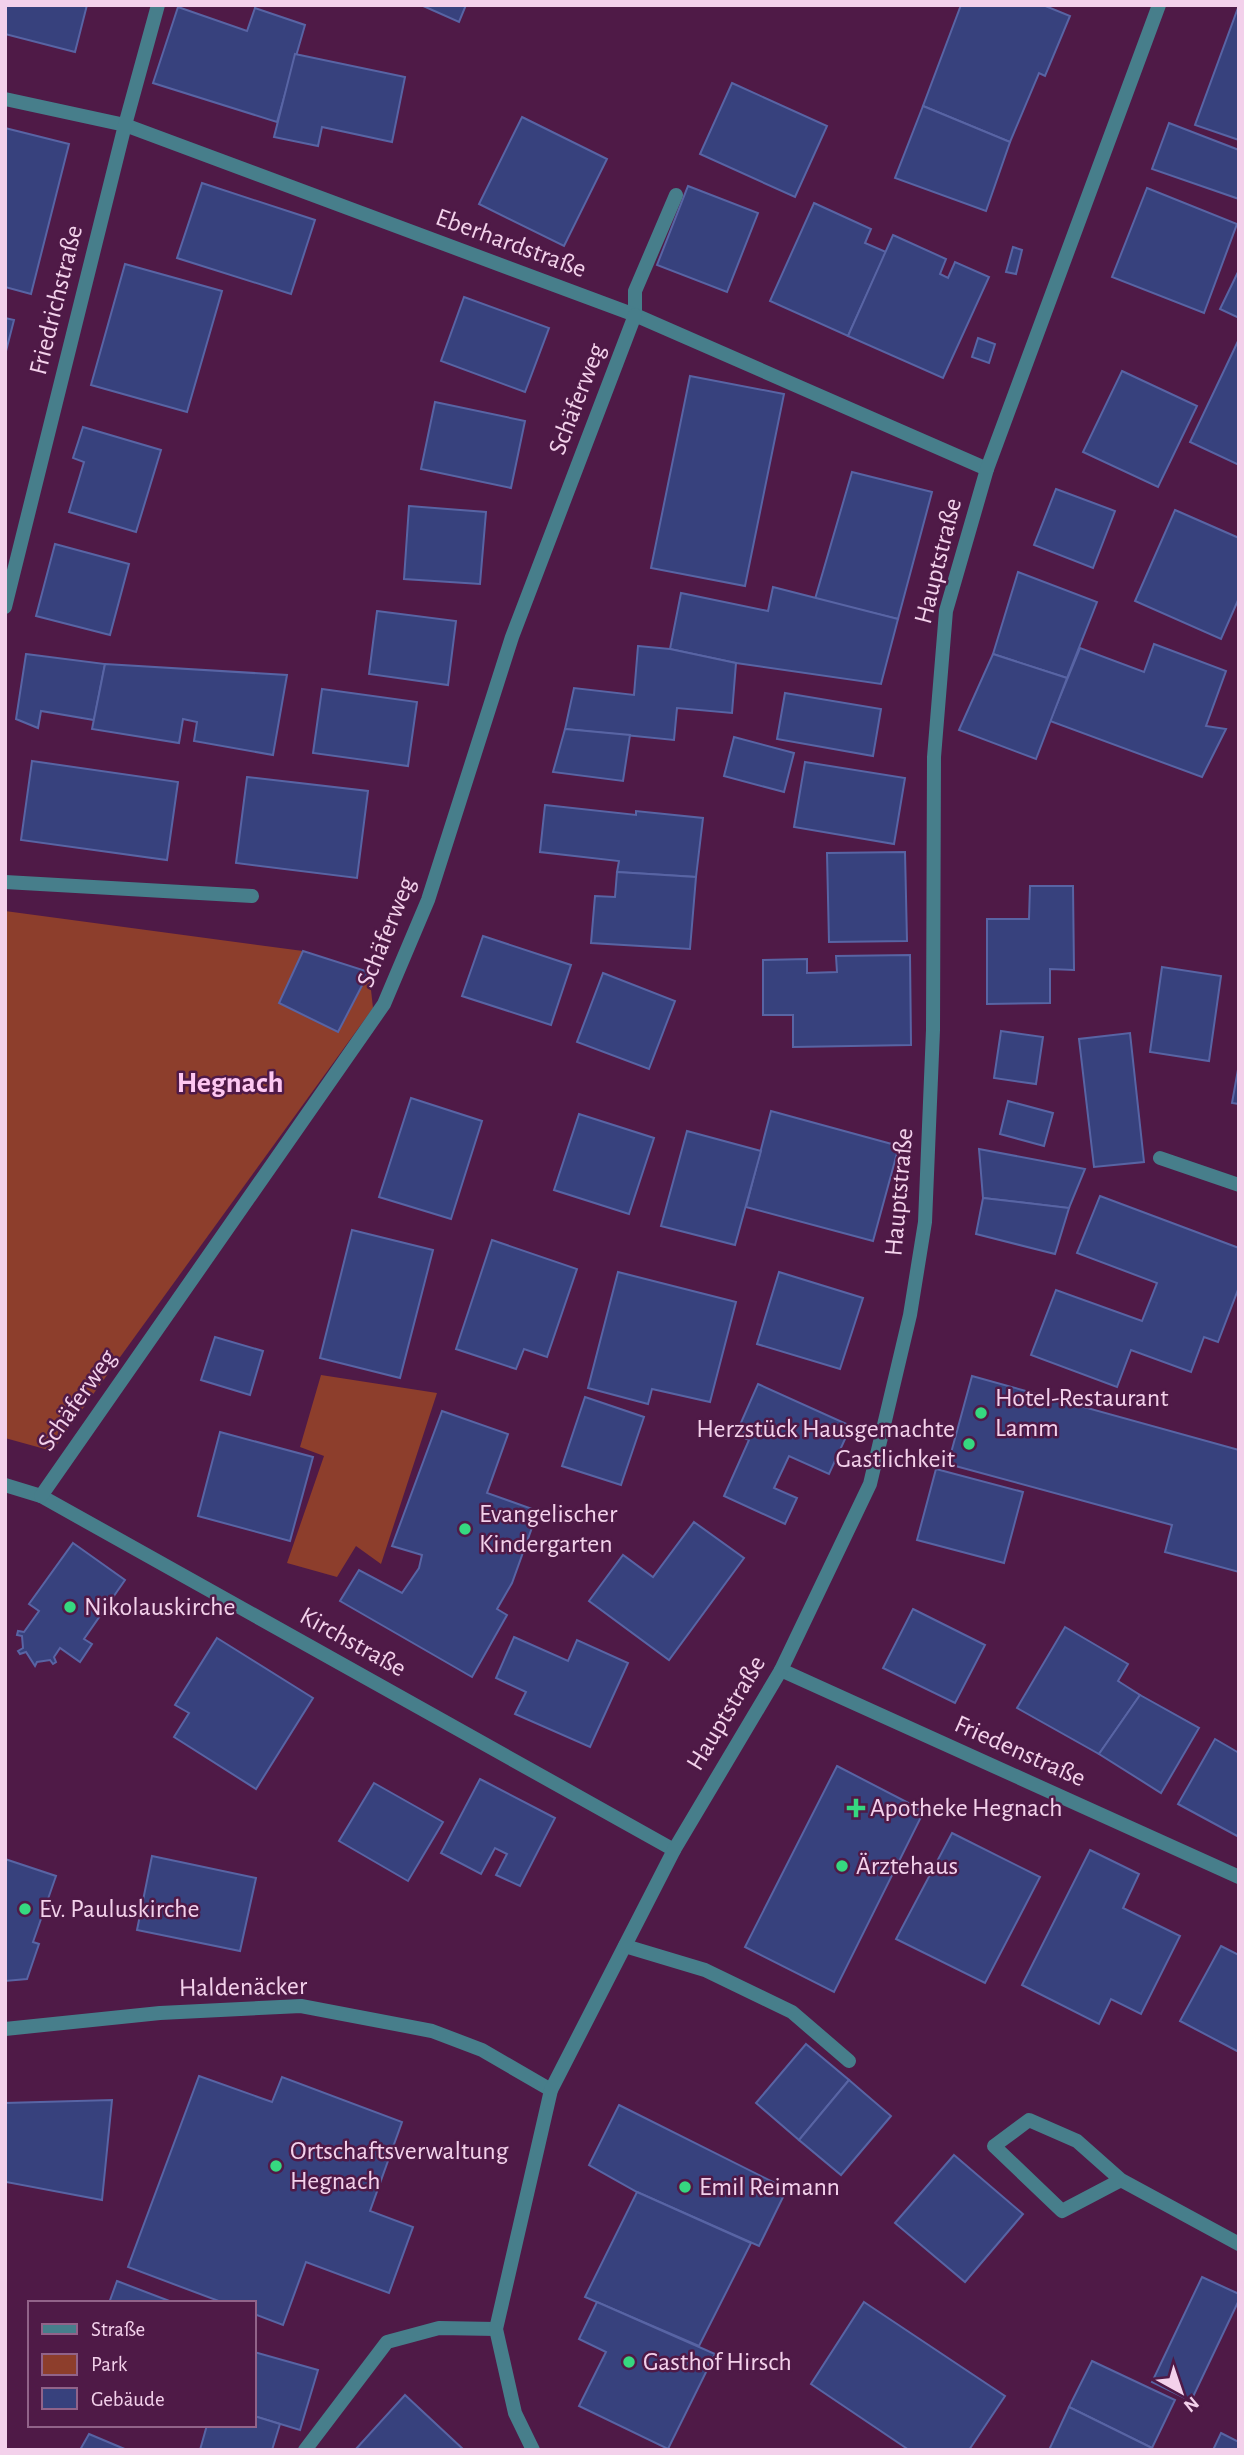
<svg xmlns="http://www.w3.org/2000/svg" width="1244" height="2455" viewBox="0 0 1244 2455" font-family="'Alegreya Sans',sans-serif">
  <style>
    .green { fill: #8d3e2c }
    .building { fill: #37417d; stroke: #5864a4; stroke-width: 2 }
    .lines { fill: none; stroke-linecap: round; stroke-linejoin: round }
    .service { stroke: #477e8b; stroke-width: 14 }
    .minor { stroke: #477e8b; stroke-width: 14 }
    .poi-dot { fill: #36d880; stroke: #4f1a47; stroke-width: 2.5 }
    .labels { text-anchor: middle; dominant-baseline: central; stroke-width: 5; stroke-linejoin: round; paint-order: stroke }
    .street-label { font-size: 26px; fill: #f3d1eb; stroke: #4f1a47 }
    .poi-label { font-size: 26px; fill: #f3d1eb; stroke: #4f1a47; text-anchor: start }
    .quarter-label { font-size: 30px; font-weight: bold; fill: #fec8f2; stroke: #4f1a47 }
  </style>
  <rect width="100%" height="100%" fill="#4f1a47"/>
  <g class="green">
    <path d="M 5,911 L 303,951 L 369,972 L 373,1008 L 52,1451 L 5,1438 Z"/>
    <path d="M 321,1375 L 437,1393 L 381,1564 L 356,1546 L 337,1577 L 287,1563 L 324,1456 L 300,1447 Z"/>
  </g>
  <g class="building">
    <path d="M 5,5 L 87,5 L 75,52 L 5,34 Z"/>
    <path d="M 421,5 L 466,5 L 459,22 Z"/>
    <path d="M 961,5 L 1043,5 L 1070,16 L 1045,76 L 1039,73 L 1010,142 L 923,106 Z"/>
    <path d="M 1239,5 L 1239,140 L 1195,125 Z"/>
    <path d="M 178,7 L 247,31 L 255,8 L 305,25 L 277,122 L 153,83 Z"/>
    <path d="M 295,54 L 405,77 L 392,142 L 322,127 L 318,146 L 274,137 Z"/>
    <path d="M 732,83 L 827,126 L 795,197 L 700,154 Z"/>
    <path d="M 923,106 L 1010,142 L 986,211 L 895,178 Z"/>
    <path d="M 522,117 L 607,159 L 564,246 L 479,204 Z"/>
    <path d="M 1169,123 L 1239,150 L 1239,199 L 1152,169 Z"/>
    <path d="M 5,128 L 69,144 L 31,294 L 5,287 Z"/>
    <path d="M 202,183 L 315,220 L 291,294 L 177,258 Z"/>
    <path d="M 688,186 L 758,213 L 727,292 L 657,265 Z"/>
    <path d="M 1147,188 L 1237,224 L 1204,313 L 1112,277 Z"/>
    <path d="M 814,203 L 871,229 L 865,243 L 886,252 L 848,336 L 770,301 Z"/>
    <path d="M 893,235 L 946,259 L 940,274 L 948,278 L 955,262 L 989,277 L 943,378 L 848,336 Z"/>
    <path d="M 1013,247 L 1022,250 L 1016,274 L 1006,272 Z"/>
    <path d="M 125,264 L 222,291 L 187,412 L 91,385 Z"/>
    <path d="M 1239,270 L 1239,318 L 1220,309 Z"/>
    <path d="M 464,297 L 549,328 L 525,392 L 441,361 Z"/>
    <path d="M 5,318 L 14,320 L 5,355 Z"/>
    <path d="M 978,338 L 995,344 L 989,363 L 972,357 Z"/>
    <path d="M 1239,339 L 1239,465 L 1190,442 Z"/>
    <path d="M 1122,371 L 1197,406 L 1158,487 L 1083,452 Z"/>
    <path d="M 690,376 L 784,394 L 745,586 L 651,568 Z"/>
    <path d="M 435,402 L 525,421 L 511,488 L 421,469 Z"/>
    <path d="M 83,427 L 161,450 L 136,532 L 69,512 L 84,462 L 73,458 Z"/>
    <path d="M 852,472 L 932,492 L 898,619 L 815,599 Z"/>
    <path d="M 1056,489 L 1115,511 L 1093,568 L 1034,545 Z"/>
    <path d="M 409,506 L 486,512 L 480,584 L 404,579 Z"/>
    <path d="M 1175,510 L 1239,538 L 1239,598 L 1221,639 L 1135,601 Z"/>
    <path d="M 55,544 L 129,564 L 110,635 L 36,616 Z"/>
    <path d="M 1018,572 L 1097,602 L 1067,678 L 993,654 Z"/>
    <path d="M 773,587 L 898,619 L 881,684 L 736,663 L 670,649 L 681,593 L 768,611 Z"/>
    <path d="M 377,611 L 456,621 L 448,685 L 369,674 Z"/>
    <path d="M 1154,644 L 1226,671 L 1206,726 L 1226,729 L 1202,777 L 1050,721 L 1080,648 L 1144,672 Z"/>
    <path d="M 638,646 L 670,649 L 736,663 L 732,713 L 677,708 L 674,740 L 565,729 L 574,688 L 634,695 Z"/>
    <path d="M 26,654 L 105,664 L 94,720 L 41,711 L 38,728 L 16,719 Z"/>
    <path d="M 993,654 L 1067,678 L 1036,759 L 959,730 Z"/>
    <path d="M 105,664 L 287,675 L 273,755 L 194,741 L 197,722 L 183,719 L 179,743 L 92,729 Z"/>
    <path d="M 322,689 L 417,702 L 408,766 L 313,753 Z"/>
    <path d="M 785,693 L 881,709 L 873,756 L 777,739 Z"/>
    <path d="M 565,729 L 630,735 L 623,781 L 553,772 Z"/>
    <path d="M 734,737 L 794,753 L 784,792 L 724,776 Z"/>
    <path d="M 32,761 L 178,782 L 167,860 L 21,840 Z"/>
    <path d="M 805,762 L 905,778 L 894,844 L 794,827 Z"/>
    <path d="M 247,777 L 368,791 L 357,878 L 236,863 Z"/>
    <path d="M 545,805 L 636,815 L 636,811 L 703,818 L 696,877 L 617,872 L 619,861 L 540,852 Z"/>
    <path d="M 905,852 L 907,941 L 829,942 L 827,853 Z"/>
    <path d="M 617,872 L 696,877 L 690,949 L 591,943 L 595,896 L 615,897 Z"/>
    <path d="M 1030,886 L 1073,886 L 1074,970 L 1050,969 L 1050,1003 L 987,1004 L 987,919 L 1029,919 Z"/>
    <path d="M 483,936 L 571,965 L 551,1025 L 462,996 Z"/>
    <path d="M 303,951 L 369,972 L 338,1032 L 279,1003 Z"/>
    <path d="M 910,955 L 911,1045 L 793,1047 L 793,1015 L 763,1015 L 763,960 L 807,959 L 807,973 L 837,972 L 836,956 Z"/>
    <path d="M 1162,967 L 1221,976 L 1209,1061 L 1150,1052 Z"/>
    <path d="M 603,973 L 675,1001 L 649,1069 L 577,1042 Z"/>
    <path d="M 1001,1031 L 1043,1037 L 1036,1084 L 994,1078 Z"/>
    <path d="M 1130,1033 L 1144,1162 L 1094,1167 L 1079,1039 Z"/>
    <path d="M 1239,1064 L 1239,1104 L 1232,1103 Z"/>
    <path d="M 411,1098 L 482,1121 L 451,1219 L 379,1197 Z"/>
    <path d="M 1008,1101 L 1053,1113 L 1044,1146 L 1000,1134 Z"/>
    <path d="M 771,1111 L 899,1146 L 873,1241 L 746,1207 Z"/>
    <path d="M 579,1114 L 654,1138 L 629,1214 L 554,1190 Z"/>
    <path d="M 687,1131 L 761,1151 L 735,1245 L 661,1226 Z"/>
    <path d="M 979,1149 L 1085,1169 L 1069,1208 L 983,1198 Z"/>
    <path d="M 1100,1196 L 1239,1248 L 1239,1287 L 1218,1342 L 1204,1337 L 1191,1372 L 1131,1350 L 1117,1387 L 1031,1355 L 1056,1290 L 1142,1321 L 1157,1283 L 1077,1253 Z"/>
    <path d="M 983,1198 L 1069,1208 L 1055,1254 L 976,1234 Z"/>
    <path d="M 352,1230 L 433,1250 L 400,1378 L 320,1358 Z"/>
    <path d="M 492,1240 L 577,1269 L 547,1357 L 524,1349 L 516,1369 L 456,1349 Z"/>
    <path d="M 618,1272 L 736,1302 L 710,1402 L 652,1389 L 648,1404 L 588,1388 Z"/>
    <path d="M 779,1272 L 863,1298 L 840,1369 L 757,1344 Z"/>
    <path d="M 215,1337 L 263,1351 L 250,1395 L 201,1380 Z"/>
    <path d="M 972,1376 L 1239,1450 L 1239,1572 L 1165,1552 L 1172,1525 L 948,1464 Z"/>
    <path d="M 758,1384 L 851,1426 L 829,1474 L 789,1456 L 774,1488 L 797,1498 L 785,1524 L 724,1496 L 749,1440 L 736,1434 Z"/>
    <path d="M 585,1397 L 644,1417 L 621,1485 L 562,1466 Z"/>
    <path d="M 442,1411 L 508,1434 L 487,1493 L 538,1511 L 512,1583 L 497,1609 L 507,1615 L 472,1677 L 340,1601 L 359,1570 L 402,1593 L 419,1568 L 422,1555 L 392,1546 Z"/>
    <path d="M 220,1432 L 313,1457 L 290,1541 L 198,1516 Z"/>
    <path d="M 936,1469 L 1023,1492 L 1004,1563 L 917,1540 Z"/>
    <path d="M 694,1522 L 744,1558 L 669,1660 L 589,1601 L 623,1555 L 653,1577 Z"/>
    <path d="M 73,1543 L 125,1580 L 84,1639 L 92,1644 L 80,1662 L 60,1648 L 54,1657 L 56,1662 L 53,1664 L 50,1660 L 37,1662 L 35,1666 L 26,1652 L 20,1654 L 18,1651 L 23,1648 L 22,1636 L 17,1635 L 18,1631 L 24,1632 L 39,1611 L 29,1604 Z"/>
    <path d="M 913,1609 L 985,1645 L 955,1703 L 883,1668 Z"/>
    <path d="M 1065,1627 L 1128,1664 L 1118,1681 L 1140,1695 L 1099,1754 L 1017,1708 Z"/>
    <path d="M 514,1637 L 568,1661 L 577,1640 L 628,1663 L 590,1747 L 515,1714 L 526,1692 L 496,1678 Z"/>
    <path d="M 217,1638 L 313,1698 L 256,1789 L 174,1737 L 189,1713 L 175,1705 Z"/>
    <path d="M 1140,1695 L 1199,1728 L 1161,1793 L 1099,1754 Z"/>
    <path d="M 1215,1739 L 1239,1753 L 1239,1837 L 1178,1804 Z"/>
    <path d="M 837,1766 L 924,1811 L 834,1992 L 745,1947 Z"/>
    <path d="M 480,1779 L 555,1818 L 520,1886 L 496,1875 L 507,1854 L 495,1848 L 481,1874 L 441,1853 Z"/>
    <path d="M 374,1783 L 443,1822 L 408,1881 L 339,1841 Z"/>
    <path d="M 952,1833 L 1040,1877 L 985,1983 L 896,1939 Z"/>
    <path d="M 1090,1850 L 1139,1874 L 1123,1908 L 1180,1936 L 1141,2014 L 1111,1999 L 1099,2024 L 1022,1985 Z"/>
    <path d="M 152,1856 L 256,1878 L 240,1951 L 137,1930 Z"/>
    <path d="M 5,1859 L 56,1876 L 33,1942 L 39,1944 L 27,1979 L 5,1981 Z"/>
    <path d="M 1221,1946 L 1239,1955 L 1239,2052 L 1180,2021 Z"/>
    <path d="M 806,2044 L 849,2080 L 799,2140 L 756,2103 Z"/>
    <path d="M 199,2076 L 272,2102 L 282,2077 L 402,2122 L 370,2211 L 413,2227 L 389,2293 L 306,2262 L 283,2325 L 254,2314 L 254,2303 L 224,2303 L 128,2267 Z"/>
    <path d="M 849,2080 L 891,2116 L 841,2175 L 799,2140 Z"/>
    <path d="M 112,2100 L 102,2200 L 6,2182 L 5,2103 Z"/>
    <path d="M 619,2105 L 787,2189 L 759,2246 L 637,2192 L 589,2165 Z"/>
    <path d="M 954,2155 L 1023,2214 L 965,2282 L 895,2223 Z"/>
    <path d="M 637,2192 L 751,2243 L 699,2346 L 585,2297 Z"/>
    <path d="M 1202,2277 L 1239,2294 L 1239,2300 L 1191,2401 L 1152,2382 Z"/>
    <path d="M 117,2281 L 172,2302 L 109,2303 Z"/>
    <path d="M 597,2302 L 715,2354 L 668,2449 L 579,2406 L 606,2352 L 579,2339 Z"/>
    <path d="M 864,2302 L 1005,2396 L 969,2450 L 909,2450 L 811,2384 Z"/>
    <path d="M 254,2352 L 318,2370 L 300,2430 L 254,2416 Z"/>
    <path d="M 1092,2361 L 1175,2400 L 1152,2448 L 1069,2407 Z"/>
    <path d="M 405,2395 L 464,2450 L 355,2450 Z"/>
    <path d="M 1069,2407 L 1152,2448 L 1151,2450 L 1049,2450 Z"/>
    <path d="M 254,2416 L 280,2424 L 272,2450 L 200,2450 L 207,2425 L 254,2425 Z"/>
    <path d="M 1221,2433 L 1239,2442 L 1239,2450 L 1213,2450 Z"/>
    <path d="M 89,2434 L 127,2450 L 80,2450 Z"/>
  </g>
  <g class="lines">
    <g class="service">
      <path d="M 635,315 L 635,291 L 676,195"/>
      <path d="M 5,882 L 252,896"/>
    </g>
    <g class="minor">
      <path d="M 5,99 L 125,125 L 635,315 L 987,469"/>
      <path d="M 5,607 L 125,125 L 158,5"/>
      <path d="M 1160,1158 L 1239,1185"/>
      <path d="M 5,1485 L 41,1496 L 674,1850"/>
      <path d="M 41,1496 L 384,1004 L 428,900 L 512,637 L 635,315"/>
      <path d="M 781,1670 L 1239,1877"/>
      <path d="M 625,1946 L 705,1970 L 792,2012 L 849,2061"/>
      <path d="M 5,2029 L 160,2013 L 301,2006 L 432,2031 L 482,2050 L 551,2090"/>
      <path d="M 1121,2180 L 1062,2211 L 994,2146 L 1029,2120 L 1077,2141 L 1121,2180 L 1239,2244"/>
      <path d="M 305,2450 L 387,2342 L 439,2328 L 496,2329"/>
      <path d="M 533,2450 L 515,2413 L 496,2329 L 551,2090 L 674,1850 L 781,1670 L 870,1484 L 910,1315 L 925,1222 L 933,1030 L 934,757 L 946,611 L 987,469 L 1159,5"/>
    </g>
  </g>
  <g class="poi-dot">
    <circle cx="981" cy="1413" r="7"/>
    <circle cx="969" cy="1444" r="7"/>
    <circle cx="465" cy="1529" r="7"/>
    <circle cx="70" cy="1607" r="7"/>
    <path d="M852.5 1797.5h7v7h7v7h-7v7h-7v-7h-7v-7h7z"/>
    <circle cx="842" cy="1866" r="7"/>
    <circle cx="25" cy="1909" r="7"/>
    <circle cx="276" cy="2166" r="7"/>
    <circle cx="685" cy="2187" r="7"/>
    <circle cx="629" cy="2362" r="7"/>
  </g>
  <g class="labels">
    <g class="street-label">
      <text transform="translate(511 243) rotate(20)">Eberhardstraße</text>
      <text transform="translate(56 300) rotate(-76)">Friedrichstraße</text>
      <text transform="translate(577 399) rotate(-69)">Schäferweg</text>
      <text transform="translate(938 561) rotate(-76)">Hauptstraße</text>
      <text transform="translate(386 932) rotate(-68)">Schäferweg</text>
      <text transform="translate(899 1192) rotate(-85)">Hauptstraße</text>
      <text transform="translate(77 1400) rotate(-55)">Schäferweg</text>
      <text transform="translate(353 1642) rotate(29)">Kirchstraße</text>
      <text transform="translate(726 1713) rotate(-59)">Hauptstraße</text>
      <text transform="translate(1020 1751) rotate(24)">Friedenstraße</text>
      <text transform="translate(243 1987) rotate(-1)">Haldenäcker</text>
    </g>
    <g class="poi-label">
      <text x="995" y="1398">Hotel-Restaurant<tspan x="995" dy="30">Lamm</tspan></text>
      <text x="955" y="1429" text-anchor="end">Herzstück Hausgemachte<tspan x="955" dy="30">Gastlichkeit</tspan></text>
      <text x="479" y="1514">Evangelischer<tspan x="479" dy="30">Kindergarten</tspan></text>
      <text x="84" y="1607">Nikolauskirche</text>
      <text x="870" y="1808">Apotheke Hegnach</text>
      <text x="856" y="1866">Ärztehaus</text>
      <text x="39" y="1909">Ev. Pauluskirche</text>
      <text x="290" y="2151">Ortschaftsverwaltung<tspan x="290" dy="30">Hegnach</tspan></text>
      <text x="699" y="2187">Emil Reimann</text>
      <text x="643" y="2362">Gasthof Hirsch</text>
    </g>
    <g class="quarter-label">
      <text x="230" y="1083">Hegnach</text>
    </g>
  </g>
  <rect width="1244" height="2455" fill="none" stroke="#f3d1eb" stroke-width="14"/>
  <rect x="28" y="2301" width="228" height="126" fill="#4f1a47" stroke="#916389" stroke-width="2"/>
  <rect x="42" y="2324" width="35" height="10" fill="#477e8b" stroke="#916389" stroke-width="2"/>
  <text x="91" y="2336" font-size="21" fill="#f3d1eb">Straße</text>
  <rect x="42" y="2354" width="35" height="21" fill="#8d3e2c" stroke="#916389" stroke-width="2"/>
  <text x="91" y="2371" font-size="21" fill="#f3d1eb">Park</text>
  <rect x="42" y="2388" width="35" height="21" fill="#37417d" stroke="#916389" stroke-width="2"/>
  <text x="91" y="2406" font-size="21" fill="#f3d1eb">Gebäude</text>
  <g transform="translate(1181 2392) rotate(140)" stroke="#4f1a47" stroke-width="5" paint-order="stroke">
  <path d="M0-5L12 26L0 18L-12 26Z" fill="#f3d1eb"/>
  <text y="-10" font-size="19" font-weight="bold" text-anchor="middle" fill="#f3d1eb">N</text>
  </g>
</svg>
